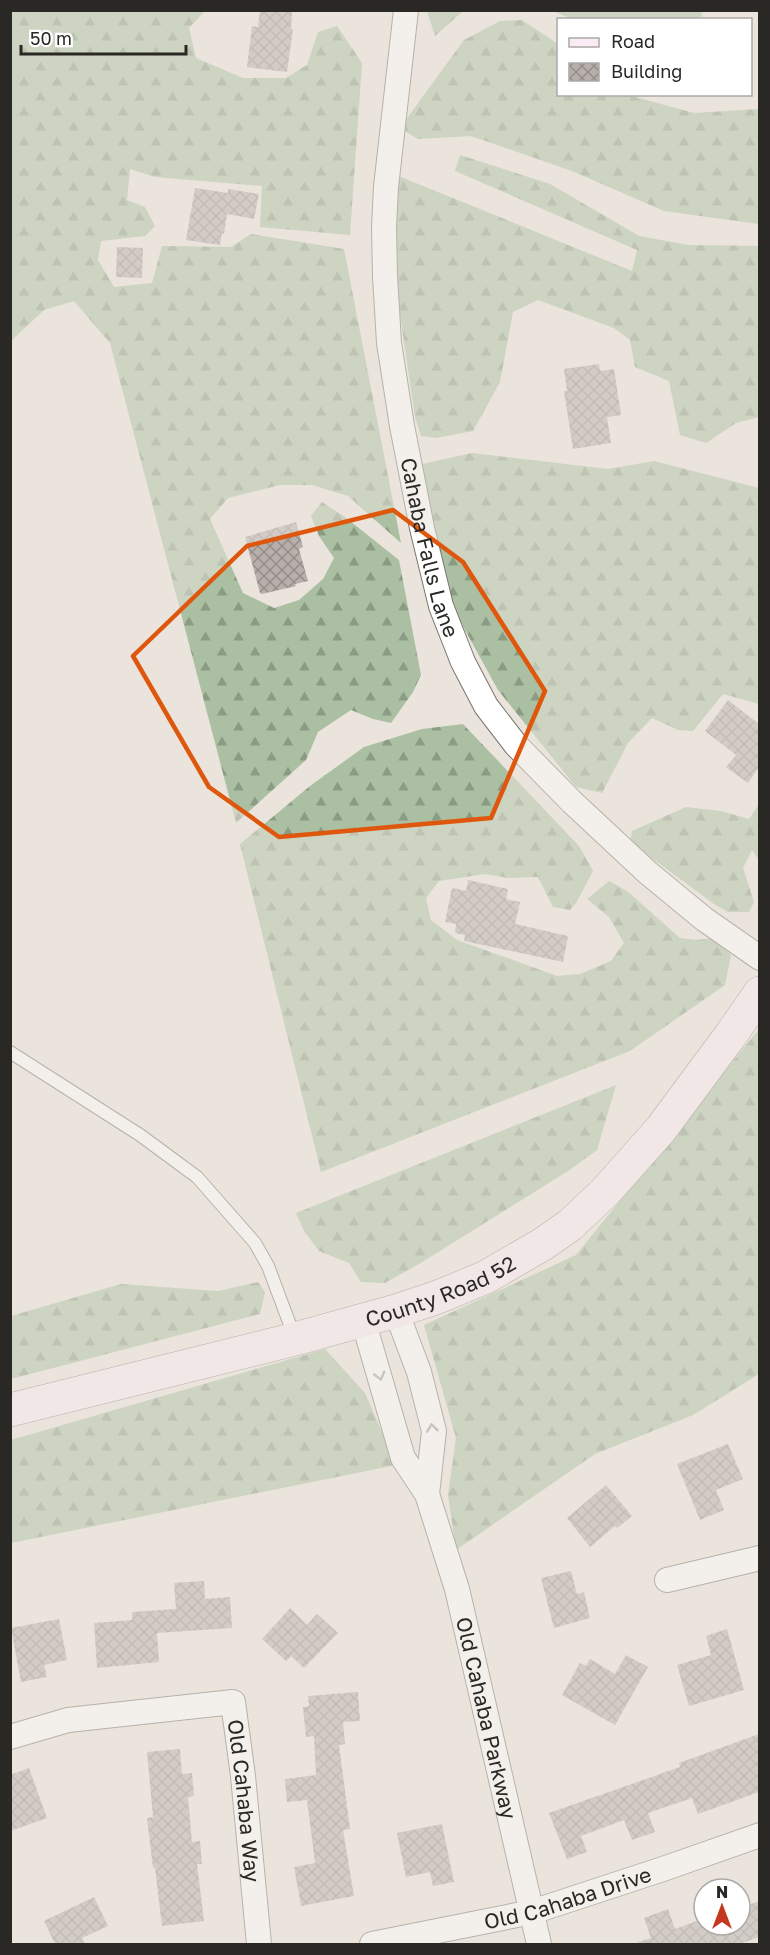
<svg xmlns="http://www.w3.org/2000/svg" width="770" height="1955" viewBox="0 0 770 1955" font-family="'Golos Text',sans-serif">
  <style>
    .forest { fill: url(#forest-firs) }
    .building { fill: url(#building-cross-hatch) }
    .lines { fill: none; stroke-linecap: round; stroke-linejoin: round }
    .service-casing { stroke: #7a756e; stroke-width: 14 }
    .minor-casing { stroke: #7a756e; stroke-width: 26 }
    .secondary-casing { stroke: #7a756e; stroke-width: 34 }
    .service { stroke: #fff; stroke-width: 12 }
    .minor { stroke: #fff; stroke-width: 24 }
    .secondary { stroke: #fbebf4; stroke-width: 33 }
    .oneway { stroke: #9f9e9d }
    .marked { fill: none; stroke: #de570d; stroke-width: 4.5; stroke-linejoin: round }
    .labels { text-anchor: middle; dominant-baseline: central; stroke-width: 5; stroke-linejoin: round; paint-order: stroke }
    .street-label { font-size: 21px; fill: #2a2825; stroke: #fff }
  </style>
  <defs>
    <pattern id="forest-firs" width="22" height="20" patternUnits="userSpaceOnUse" patternTransform="scale(1.5)"><rect width="22" height="20" fill="#abc0a2"/><path d="M5 1l3.5 6h-7zM16 11l3.5 6h-7z" fill="#8b9c84"/></pattern>
    <pattern id="building-cross-hatch" width="8" height="8" patternUnits="userSpaceOnUse" patternTransform="scale(1.5)"><rect width="8" height="8" fill="#b8afab"/><path d="M0 0l8 8M0 8l8-8" fill="none" stroke="#968e8b"/></pattern>
  </defs>
  <rect width="100%" height="100%" fill="#eae4dc"/>
  <g class="forest">
    <path d="M 11,10 L 205,11 L 189,28 L 196,58 L 243,78 L 286,78 L 307,65 L 318,32 L 337,26 L 362,63 L 350,235 L 260,227 L 262,186 L 155,177 L 130,169 L 127,200 L 145,207 L 155,226 L 145,236 L 101,241 L 98,260 L 114,287 L 152,283 L 162,246 L 231,247 L 251,234 L 344,249 L 401,543 L 348,496 L 312,485 L 280,485 L 228,498 L 210,519 L 243,593 L 274,608 L 299,600 L 323,579 L 334,558 L 319,536 L 311,516 L 322,502 L 345,517 L 399,560 L 421,675 L 413,692 L 391,723 L 373,719 L 351,710 L 318,732 L 306,760 L 236,823 L 110,343 L 74,301 L 44,310 L 11,341 Z"/>
    <path d="M 427,11 L 427,10 L 463,11 L 435,36 Z"/>
    <path d="M 701,11 L 702,16 L 697,19 L 572,19 L 553,11 Z"/>
    <path d="M 522,20 L 558,44 L 558,94 L 628,95 L 694,113 L 759,109 L 759,224 L 664,211 L 572,171 L 471,136 L 418,139 L 403,130 L 405,121 L 464,40 L 500,21 Z"/>
    <path d="M 460,155 L 550,184 L 639,236 L 688,245 L 759,246 L 759,417 L 736,423 L 706,443 L 680,435 L 669,381 L 635,367 L 630,340 L 614,328 L 538,300 L 513,312 L 500,382 L 473,431 L 436,438 L 421,436 L 415,417 L 397,294 L 396,175 L 632,271 L 637,250 L 455,171 Z"/>
    <path d="M 472,453 L 608,469 L 654,461 L 759,488 L 759,704 L 723,694 L 693,731 L 678,730 L 652,718 L 628,743 L 602,793 L 576,787 L 498,690 L 454,610 L 418,465 Z"/>
    <path d="M 463,724 L 579,846 L 593,871 L 576,903 L 570,910 L 553,907 L 538,877 L 508,878 L 485,874 L 439,881 L 426,898 L 431,920 L 457,940 L 557,976 L 580,974 L 611,961 L 624,943 L 609,917 L 587,899 L 609,881 L 627,891 L 680,938 L 697,940 L 714,938 L 731,955 L 725,985 L 630,1051 L 321,1172 L 240,844 L 310,786 L 364,747 L 422,729 Z"/>
    <path d="M 759,804 L 759,860 L 752,850 L 743,868 L 754,902 L 749,912 L 728,912 L 714,904 L 630,842 L 632,831 L 686,807 L 721,811 L 749,819 Z"/>
    <path d="M 759,1029 L 759,1374 L 693,1415 L 595,1454 L 456,1550 L 448,1495 L 456,1438 L 424,1325 L 576,1255 Z"/>
    <path d="M 616,1085 L 597,1150 L 568,1171 L 419,1264 L 385,1283 L 361,1282 L 349,1263 L 319,1251 L 304,1231 L 296,1213 Z"/>
    <path d="M 258,1282 L 265,1292 L 260,1314 L 11,1379 L 11,1316 L 121,1284 L 218,1291 Z"/>
    <path d="M 325,1349 L 365,1393 L 396,1465 L 11,1543 L 11,1440 Z"/>
  </g>
  <g class="building">
    <path d="M 260,10 L 292,12 L 291,29 L 293,29 L 287,72 L 247,67 L 252,26 L 258,27 Z"/>
    <path d="M 195,188 L 228,193 L 228,189 L 259,194 L 254,219 L 227,214 L 224,234 L 222,233 L 220,245 L 186,240 Z"/>
    <path d="M 117,247 L 143,248 L 142,278 L 116,277 Z"/>
    <path d="M 599,364 L 600,371 L 614,369 L 621,415 L 607,417 L 611,443 L 573,449 L 564,391 L 567,391 L 564,369 Z"/>
    <path d="M 296,522 L 303,547 L 299,549 L 308,581 L 295,584 L 296,586 L 262,594 L 260,593 L 245,537 Z"/>
    <path d="M 728,700 L 759,724 L 759,767 L 748,783 L 726,767 L 736,755 L 705,731 Z"/>
    <path d="M 468,880 L 508,889 L 506,899 L 520,902 L 515,924 L 568,936 L 563,962 L 464,941 L 465,935 L 455,933 L 456,924 L 445,922 L 452,888 L 466,891 Z"/>
    <path d="M 728,1444 L 743,1479 L 716,1490 L 724,1510 L 700,1520 L 677,1464 Z"/>
    <path d="M 606,1485 L 632,1516 L 617,1528 L 615,1526 L 590,1547 L 567,1518 Z"/>
    <path d="M 571,1571 L 577,1594 L 584,1592 L 590,1618 L 554,1628 L 541,1578 Z"/>
    <path d="M 204,1581 L 205,1599 L 230,1597 L 232,1628 L 157,1633 L 159,1662 L 97,1668 L 94,1623 L 132,1620 L 132,1612 L 176,1609 L 174,1583 Z"/>
    <path d="M 290,1608 L 307,1625 L 317,1614 L 338,1633 L 304,1668 L 291,1656 L 286,1661 L 262,1639 Z"/>
    <path d="M 59,1619 L 67,1660 L 44,1665 L 47,1677 L 21,1682 L 11,1628 Z"/>
    <path d="M 727,1629 L 744,1690 L 689,1706 L 677,1665 L 711,1655 L 706,1636 Z"/>
    <path d="M 626,1655 L 648,1667 L 615,1725 L 562,1695 L 580,1663 L 586,1666 L 590,1659 L 615,1674 Z"/>
    <path d="M 358,1692 L 360,1721 L 343,1722 L 345,1744 L 339,1745 L 350,1829 L 343,1830 L 354,1896 L 301,1906 L 294,1867 L 315,1863 L 307,1800 L 287,1802 L 285,1779 L 316,1775 L 314,1736 L 306,1737 L 303,1707 L 309,1706 L 308,1696 Z"/>
    <path d="M 759,1734 L 759,1792 L 698,1814 L 692,1798 L 648,1813 L 655,1832 L 632,1840 L 624,1820 L 581,1836 L 587,1852 L 567,1859 L 549,1813 L 680,1767 L 679,1763 Z"/>
    <path d="M 180,1749 L 182,1774 L 192,1773 L 194,1796 L 188,1797 L 192,1842 L 200,1841 L 202,1864 L 197,1864 L 204,1921 L 162,1926 L 155,1868 L 153,1868 L 147,1818 L 153,1817 L 147,1752 Z"/>
    <path d="M 29,1768 L 47,1818 L 10,1831 L 10,1775 Z"/>
    <path d="M 442,1824 L 454,1882 L 433,1886 L 430,1872 L 406,1877 L 397,1833 Z"/>
    <path d="M 94,1897 L 108,1926 L 82,1938 L 85,1944 L 55,1944 L 44,1921 Z"/>
    <path d="M 759,1901 L 759,1937 L 739,1944 L 639,1944 L 638,1942 L 651,1938 L 644,1918 L 668,1909 L 675,1929 L 702,1919 L 704,1925 L 740,1925 L 740,1908 Z"/>
  </g>
  <g class="lines">
    <g class="service-casing">
      <path id="service" d="M 10,1052 L 140,1135 L 197,1177 L 255,1243 L 268,1266 L 295,1338"/>
    </g>
    <g class="minor-casing">
      <g id="minor">
        <path id="s1" d="M 406,10 L 386,187 L 384,227 L 385,276 L 389,343 L 402,426 L 422,528 L 441,606 L 463,662 L 486,706 L 516,745 L 572,802 L 647,872 L 704,919 L 760,958"/>
        <path d="M 363,1320 L 403,1458 L 427,1494 L 434,1431 L 419,1372 L 396,1311"/>
        <path id="s2" d="M 427,1494 L 457,1589 L 539,1944"/>
        <path d="M 667,1580 L 760,1558"/>
        <path id="s3" d="M 10,1737 L 68,1720 L 233,1702 L 243,1776 L 259,1944"/>
        <path id="s4" d="M 372,1944 L 532,1912 L 663,1869 L 760,1835"/>
      </g>
    </g>
    <g class="secondary-casing">
      <g id="secondary">
        <path id="s5" d="M 10,1410 L 295,1339 L 396,1311 L 438,1297 L 486,1277 L 543,1244 L 570,1225 L 605,1192 L 661,1129 L 730,1036 L 760,993"/>
      </g>
    </g>
    <use href="#service" class="service"/>
    <use href="#minor" class="minor"/>
    <use href="#secondary" class="secondary"/>
  </g>
  <defs><path id="oneway-chevron" d="M-2-3.5L2.5 0L-2 3.5" fill="none" stroke-width="1.6" stroke-linecap="round" stroke-linejoin="round" transform="scale(1.5)"/></defs>
  <g class="oneway">
    <use href="#oneway-chevron" transform="translate(380 1376) rotate(74)"/>
    <use href="#oneway-chevron" transform="translate(432 1428) rotate(-97)"/>
  </g>
  <path d="M0 0H770V1955H0ZM 393,510 L 463,562 L 545,691 L 491,818 L 279,837 L 209,787 L 133,656 L 247,546 Z" fill="#eae4dc" fill-opacity=".55" fill-rule="evenodd"/>
  <path class="marked" d="M 393,510 L 463,562 L 545,691 L 491,818 L 279,837 L 209,787 L 133,656 L 247,546 Z"/>
  <g class="labels">
    <g class="street-label">
      <text stroke="none"><textPath href="#s1" startOffset="543">Cahaba Falls Lane</textPath></text>
      <text stroke="none"><textPath href="#s5" startOffset="447">County Road 52</textPath></text>
      <text stroke="none"><textPath href="#s2" startOffset="232">Old Cahaba Parkway</textPath></text>
      <text stroke="none"><textPath href="#s3" startOffset="326">Old Cahaba Way</textPath></text>
      <text stroke="none"><textPath href="#s4" startOffset="201">Old Cahaba Drive</textPath></text>
    </g>
  </g>
  <rect width="770" height="1955" fill="none" stroke="#2a2825" stroke-width="24"/>
  <rect x="557" y="18" width="195" height="78" fill="#ffffff" stroke="#aaa9a8" stroke-width="1.5"/>
  <rect x="569" y="38" width="30" height="9" fill="#fbebf4" stroke="#aaa9a8" stroke-width="1.5"/>
  <text x="611" y="48" font-size="18" fill="#2a2825">Road</text>
  <rect x="569" y="63" width="30" height="18" fill="url(#building-cross-hatch)" stroke="#aaa9a8" stroke-width="1.5"/>
  <text x="611" y="78" font-size="18" fill="#2a2825">Building</text>
  <g transform="translate(722 1907)"><circle r="28" fill="#ffffff" stroke="#aaa9a8" stroke-width="1.5"/>
  <path d="M0-4.5L10 22L0 15L-10 22Z" fill="#c3381e"/>
  <text y="-9" font-size="16" font-weight="bold" text-anchor="middle" fill="#2a2825">N</text>
  </g>
  <path d="M21 45v9h165v-9" fill="none" stroke="#2a2825" stroke-width="3"/>
  <text x="30" y="45" font-size="18" fill="#2a2825" stroke="#ffffff" stroke-width="4.5" paint-order="stroke">50 m</text>
</svg>
